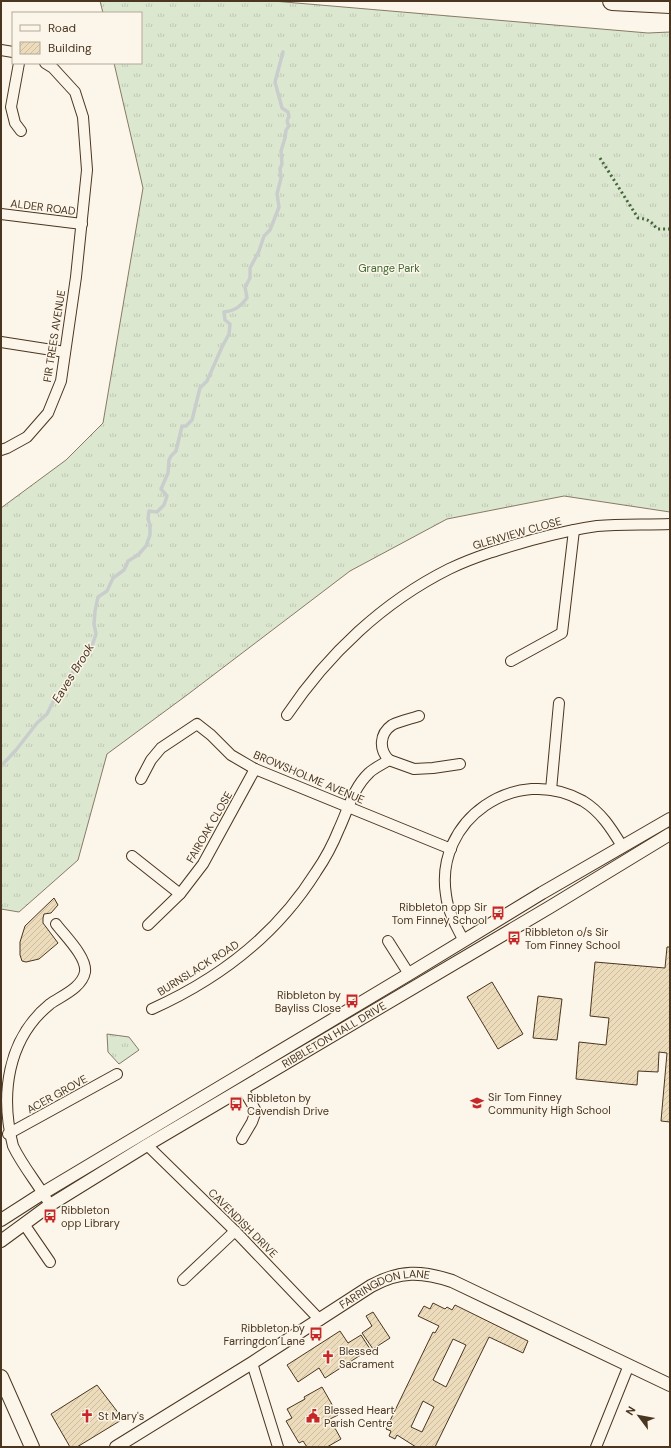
<svg xmlns="http://www.w3.org/2000/svg" width="671" height="1448" viewBox="0 0 671 1448" font-family="'DM Sans',sans-serif">
  <style>
    .grass { fill: url(#grass-tufts); stroke: #887966 }
    .lines { fill: none; stroke-linecap: round; stroke-linejoin: round }
    .stream { stroke: #c9cecd; stroke-width: 3.5 }
    .building { fill: url(#building-hatch); stroke: #4a3520; fill-rule: evenodd }
    .minor-casing { stroke: #4a3520; stroke-width: 12 }
    .tertiary-casing { stroke: #4a3520; stroke-width: 14 }
    .secondary-casing { stroke: #4a3520; stroke-width: 16 }
    .motorway-casing { stroke: #4a3520; stroke-width: 20 }
    .minor { stroke: #fbf6e9; stroke-width: 10 }
    .tertiary { stroke: #fbf6e9; stroke-width: 12 }
    .secondary { stroke: #fbf6e9; stroke-width: 14 }
    .motorway { stroke: #fbf6e9; stroke-width: 18 }
    .hedge { stroke: #436837; stroke-width: 3; stroke-dasharray: 2 3; stroke-linecap: butt }
    .labels { text-anchor: middle; dominant-baseline: central; stroke-width: 3; stroke-linejoin: round; paint-order: stroke }
    .street-label { font-size: 11px; fill: #4a3520; stroke: #fbf6e9 }
    .park-label { font-size: 11px; fill: #436837; stroke: #fbf6e9 }
    .poi-label { font-size: 11px; fill: #4a3520; stroke: #fbf6e9; text-anchor: start }
    .water-label { font-size: 12px; font-style: italic; fill: #4a3520; stroke: #fbf6e9 }
  </style>
  <defs>
    <pattern id="grass-tufts" width="24" height="20" patternUnits="userSpaceOnUse"><rect width="24" height="20" fill="#dce7d0"/><path d="M3 7l-1-3M5 7V3M7 7l1-3M15 17l-1-3M17 17v-4M19 17l1-3" fill="none" stroke="#bec7b2"/></pattern>
    <pattern id="building-hatch" width="6" height="6" patternUnits="userSpaceOnUse"><rect width="6" height="6" fill="#ecdcbc"/><path d="M-1 1l2-2M0 6l6-6M5 7l2-2" fill="none" stroke="#ccbda1"/></pattern>
  </defs>
  <rect width="100%" height="100%" fill="#fbf6e9"/>
  <g class="grass">
    <path d="M 100,1 L 273,1 L 648,33 L 670,32 L 670,512 L 564,496 L 447,519 L 350,571 L 187,695 L 107,754 L 78,860 L 19,912 L 1,909 L 1,508 L 66,460 L 103,423 L 143,188 L 114,63 L 141,63 L 141,13 L 103,13 Z"/>
    <path d="M 107,1034 L 129,1037 L 139,1050 L 119,1064 L 108,1052 Z"/>
  </g>
  <g class="lines">
    <path class="stream" d="M 1,766 L 16,750 L 37,723 L 47,714 L 54,700 L 66,685 L 79,660 L 91,649 L 96,634 L 94,624 L 95,611 L 98,597 L 107,591 L 113,578 L 124,570 L 128,561 L 138,555 L 146,546 L 150,535 L 150,525 L 148,519 L 149,511 L 157,512 L 164,505 L 167,496 L 161,489 L 168,473 L 169,460 L 171,456 L 176,451 L 182,426 L 186,426 L 192,420 L 200,388 L 207,381 L 222,347 L 229,334 L 230,324 L 225,320 L 224,312 C 235,311 241,306 247,298 L 245,287 L 250,278 L 250,268 L 259,251 L 264,236 L 270,230 L 279,207 L 277,194 L 281,178 L 280,169 L 282,164 L 281,151 L 285,138 L 286,130 L 289,126 C 287,123 286,120 289,117 L 288,112 L 282,108 L 275,82 L 283,52"/>
  </g>
  <g class="building">
    <path d="M 54,898 L 58,905 L 51,913 L 44,914 L 43,918 L 43,923 L 58,943 L 39,959 L 26,962 L 22,961 L 20,955 L 20,942 L 25,926 Z"/>
    <path d="M 667,947 L 670,947 L 670,1122 L 661,1121 L 667,1053 L 659,1052 L 658,1072 L 638,1071 L 637,1085 L 576,1079 L 579,1042 L 606,1045 L 609,1018 L 590,1016 L 595,962 L 665,968 Z"/>
    <path d="M 492,982 L 523,1034 L 498,1049 L 467,997 Z"/>
    <path d="M 538,996 L 562,999 L 557,1040 L 533,1038 Z"/>
    <path d="M 433,1303 L 445,1309 L 447,1307 L 452,1310 L 455,1305 L 528,1341 L 523,1353 L 489,1337 L 435,1447 L 416,1447 L 397,1435 L 395,1439 L 389,1436 L 391,1431 L 386,1429 L 433,1332 L 435,1333 L 439,1326 L 418,1316 L 424,1306 L 430,1309 ZM 453,1339 L 466,1345 L 446,1387 L 433,1380 ZM 423,1401 L 434,1407 L 422,1432 L 411,1427 Z"/>
    <path d="M 373,1312 L 390,1338 L 373,1349 L 362,1333 L 372,1326 L 366,1316 Z"/>
    <path d="M 340,1331 L 348,1343 L 361,1335 L 370,1349 L 325,1378 L 319,1368 L 298,1382 L 287,1365 Z"/>
    <path d="M 97,1385 L 123,1419 L 77,1447 L 70,1447 L 51,1414 Z"/>
    <path d="M 322,1387 L 338,1415 L 330,1419 L 341,1439 L 327,1447 L 307,1447 L 303,1441 L 299,1443 L 286,1421 L 292,1418 L 287,1409 L 305,1399 L 304,1397 Z"/>
  </g>
  <g class="lines">
    <g class="minor-casing">
      <g id="minor">
        <path d="M 1,50 L 13,52"/>
        <path d="M 19,63 L 11,107 L 15,123 L 21,131"/>
        <path d="M 1,214 L 82,224"/>
        <path d="M 1,342 L 65,352"/>
        <path d="M 1,450 L 7,448 L 27,437 L 48,413 L 61,381 L 76,277 L 87,170 L 83,117 L 75,92 L 53,68 L 45,63"/>
        <path d="M 511,661 L 562,633 L 574,530"/>
        <path d="M 287,715 C 328,654 383,602 449,569 C 476,556 504,548 532,540 C 554,534 575,529 597,526 C 621,524 646,525 670,524"/>
        <path d="M 389,760 L 414,769 L 433,768 L 460,764"/>
        <path d="M 141,779 L 151,760 L 161,748 L 197,724 L 211,735 L 231,755 L 255,769 L 451,849"/>
        <path d="M 551,790 L 559,703"/>
        <path d="M 132,856 L 180,894 L 203,864 L 255,769"/>
        <path d="M 148,925 L 180,894"/>
        <path d="M 388,941 L 409,974"/>
        <path d="M 464,941 C 456,926 448,912 446,895 C 434,820 516,763 583,801 C 601,812 611,828 622,846"/>
        <path d="M 152,1009 C 219,979 277,934 316,872 C 325,859 333,844 339,829 C 348,810 353,788 369,773 C 374,768 383,764 389,760 C 379,750 379,734 392,725 C 400,721 410,719 419,716"/>
        <path d="M 241,1089 L 246,1094 L 256,1111 L 252,1122 L 242,1139"/>
        <path d="M 8,1134 L 117,1074"/>
        <path d="M 147,1145 L 235,1231 L 320,1320"/>
        <path d="M 50,1205 C 39,1185 23,1167 13,1146 C 0,1095 7,1039 50,1004 C 61,996 82,988 85,972 C 87,957 65,936 56,924"/>
        <path d="M 24,1224 L 50,1262"/>
        <path d="M 183,1280 L 235,1231"/>
        <path d="M 252,1363 L 278,1447"/>
        <path d="M 596,1447 L 629,1365"/>
      </g>
    </g>
    <g class="tertiary-casing">
      <g id="tertiary">
        <path d="M 1,1220 L 43,1193 L 409,974 L 542,893 L 670,819"/>
        <path id="s1" d="M 1,1241 L 50,1205 L 147,1145 L 550,907 L 670,834"/>
        <path id="s2" d="M 116,1447 L 252,1363 L 371,1286 C 400,1270 422,1271 452,1281 L 670,1385"/>
      </g>
    </g>
    <g class="secondary-casing">
      <path id="secondary" d="M 1,1377 L 32,1447"/>
    </g>
    <g class="motorway-casing">
      <path id="motorway" d="M 612,1 L 670,4"/>
    </g>
    <use href="#minor" class="minor"/>
    <use href="#tertiary" class="tertiary"/>
    <use href="#secondary" class="secondary"/>
    <use href="#motorway" class="motorway"/>
    <path class="hedge" d="M 600,158 L 638,218 C 648,219 651,221 657,229 L 670,229"/>
  </g>
  <defs>
    <g id="bus-bare" transform="scale(1.08)"><path d="M-5-6H5V4H4V6H2V4H-2V6H-4V4H-5ZM-3.5-4V0h7V-4ZM-3.5 1.2v1.5H-2V1.2ZM2 1.2v1.5H3.5V1.2Z" fill="#c62828" stroke="#fbf6e9" stroke-width="2.5" paint-order="stroke"/></g>
    <g id="school-bare" transform="scale(1.08)"><path d="M0-5L7-2L0 1L-7-2ZM-4 1L0 2.5L4 1V4Q0 6-4 4Z" fill="#c62828" stroke="#fbf6e9" stroke-width="2.5" paint-order="stroke"/></g>
    <g id="church-bare" transform="scale(1.08)"><path d="M-1.2-6h2.4v3.5h3.3v2.4h-3.3V6h-2.4V-.1h-3.3v-2.4h3.3Z" fill="#c62828" stroke="#fbf6e9" stroke-width="2.5" paint-order="stroke"/></g>
    <g id="civic-bare" transform="scale(1.08)"><path d="M-.6-6.5H3V-4.5H.6V-3L4-1V1h2V6H-6V1h2V-1L-.6-3ZM-1.2 2.5V6h2.4V2.5Z" fill="#c62828" stroke="#fbf6e9" stroke-width="2.5" paint-order="stroke"/></g>
  </defs>
  <g fill-rule="evenodd">
    <use href="#bus-bare" x="498" y="913"/>
    <use href="#bus-bare" x="514" y="938"/>
    <use href="#bus-bare" x="352" y="1001"/>
    <use href="#school-bare" x="477" y="1103"/>
    <use href="#bus-bare" x="236" y="1104"/>
    <use href="#bus-bare" x="50" y="1216"/>
    <use href="#bus-bare" x="316" y="1334"/>
    <use href="#church-bare" x="328" y="1357"/>
    <use href="#church-bare" x="87" y="1416"/>
    <use href="#civic-bare" x="313" y="1416"/>
  </g>
  <g class="labels">
    <g class="street-label">
      <text transform="translate(43 207) rotate(7)">ALDER ROAD</text>
      <text transform="translate(54 336) rotate(-81)">FIR TREES AVENUE</text>
      <text transform="translate(517 533) rotate(-16)">GLENVIEW CLOSE</text>
      <text transform="translate(309 777) rotate(23)">BROWSHOLME AVENUE</text>
      <text transform="translate(209 827) rotate(-60)">FAIROAK CLOSE</text>
      <text transform="translate(198 968) rotate(-32)">BURNSLACK ROAD</text>
      <text stroke="none"><textPath href="#s1" startOffset="392">RIBBLETON HALL DRIVE</textPath></text>
      <text transform="translate(57 1094) rotate(-29)">ACER GROVE</text>
      <text transform="translate(243 1223) rotate(45)">CAVENDISH DRIVE</text>
      <text stroke="none"><textPath href="#s2" startOffset="314">FARRINGDON LANE</textPath></text>
    </g>
    <g class="park-label">
      <text x="389" y="268">Grange Park</text>
    </g>
    <g class="poi-label">
      <text x="487" y="907" text-anchor="end">Ribbleton opp Sir<tspan x="487" dy="13">Tom Finney School</tspan></text>
      <text x="525" y="932">Ribbleton o/s Sir<tspan x="525" dy="13">Tom Finney School</tspan></text>
      <text x="341" y="995" text-anchor="end">Ribbleton by<tspan x="341" dy="13">Bayliss Close</tspan></text>
      <text x="488" y="1097">Sir Tom Finney<tspan x="488" dy="13">Community High School</tspan></text>
      <text x="247" y="1098">Ribbleton by<tspan x="247" dy="13">Cavendish Drive</tspan></text>
      <text x="61" y="1210">Ribbleton<tspan x="61" dy="13">opp Library</tspan></text>
      <text x="305" y="1328" text-anchor="end">Ribbleton by<tspan x="305" dy="13">Farringdon Lane</tspan></text>
      <text x="339" y="1351">Blessed<tspan x="339" dy="13">Sacrament</tspan></text>
      <text x="324" y="1410">Blessed Heart<tspan x="324" dy="13">Parish Centre</tspan></text>
      <text x="98" y="1416">St Mary's</text>
    </g>
    <g class="water-label">
      <text transform="translate(73 673) rotate(-58)">Eaves Brook</text>
    </g>
  </g>
  <rect width="671" height="1448" fill="none" stroke="#4a3520" stroke-width="4"/>
  <rect x="12" y="12" width="130" height="52" fill="#fbf6e9" stroke="#b4a999"/>
  <rect x="20" y="25" width="20" height="6" fill="#fbf6e9" stroke="#b4a999"/>
  <text x="48" y="32" font-size="12" fill="#4a3520">Road</text>
  <rect x="20" y="42" width="20" height="12" fill="url(#building-hatch)" stroke="#b4a999"/>
  <text x="48" y="52" font-size="12" fill="#4a3520">Building</text>
  <g transform="translate(639 1416) rotate(302)" stroke="#fbf6e9" stroke-width="3" paint-order="stroke">
  <path d="M0-3L7 15L0 10L-7 15Z" fill="#4a3520"/>
  <text y="-6" font-size="11" font-weight="bold" text-anchor="middle" fill="#4a3520">N</text>
  </g>
</svg>
